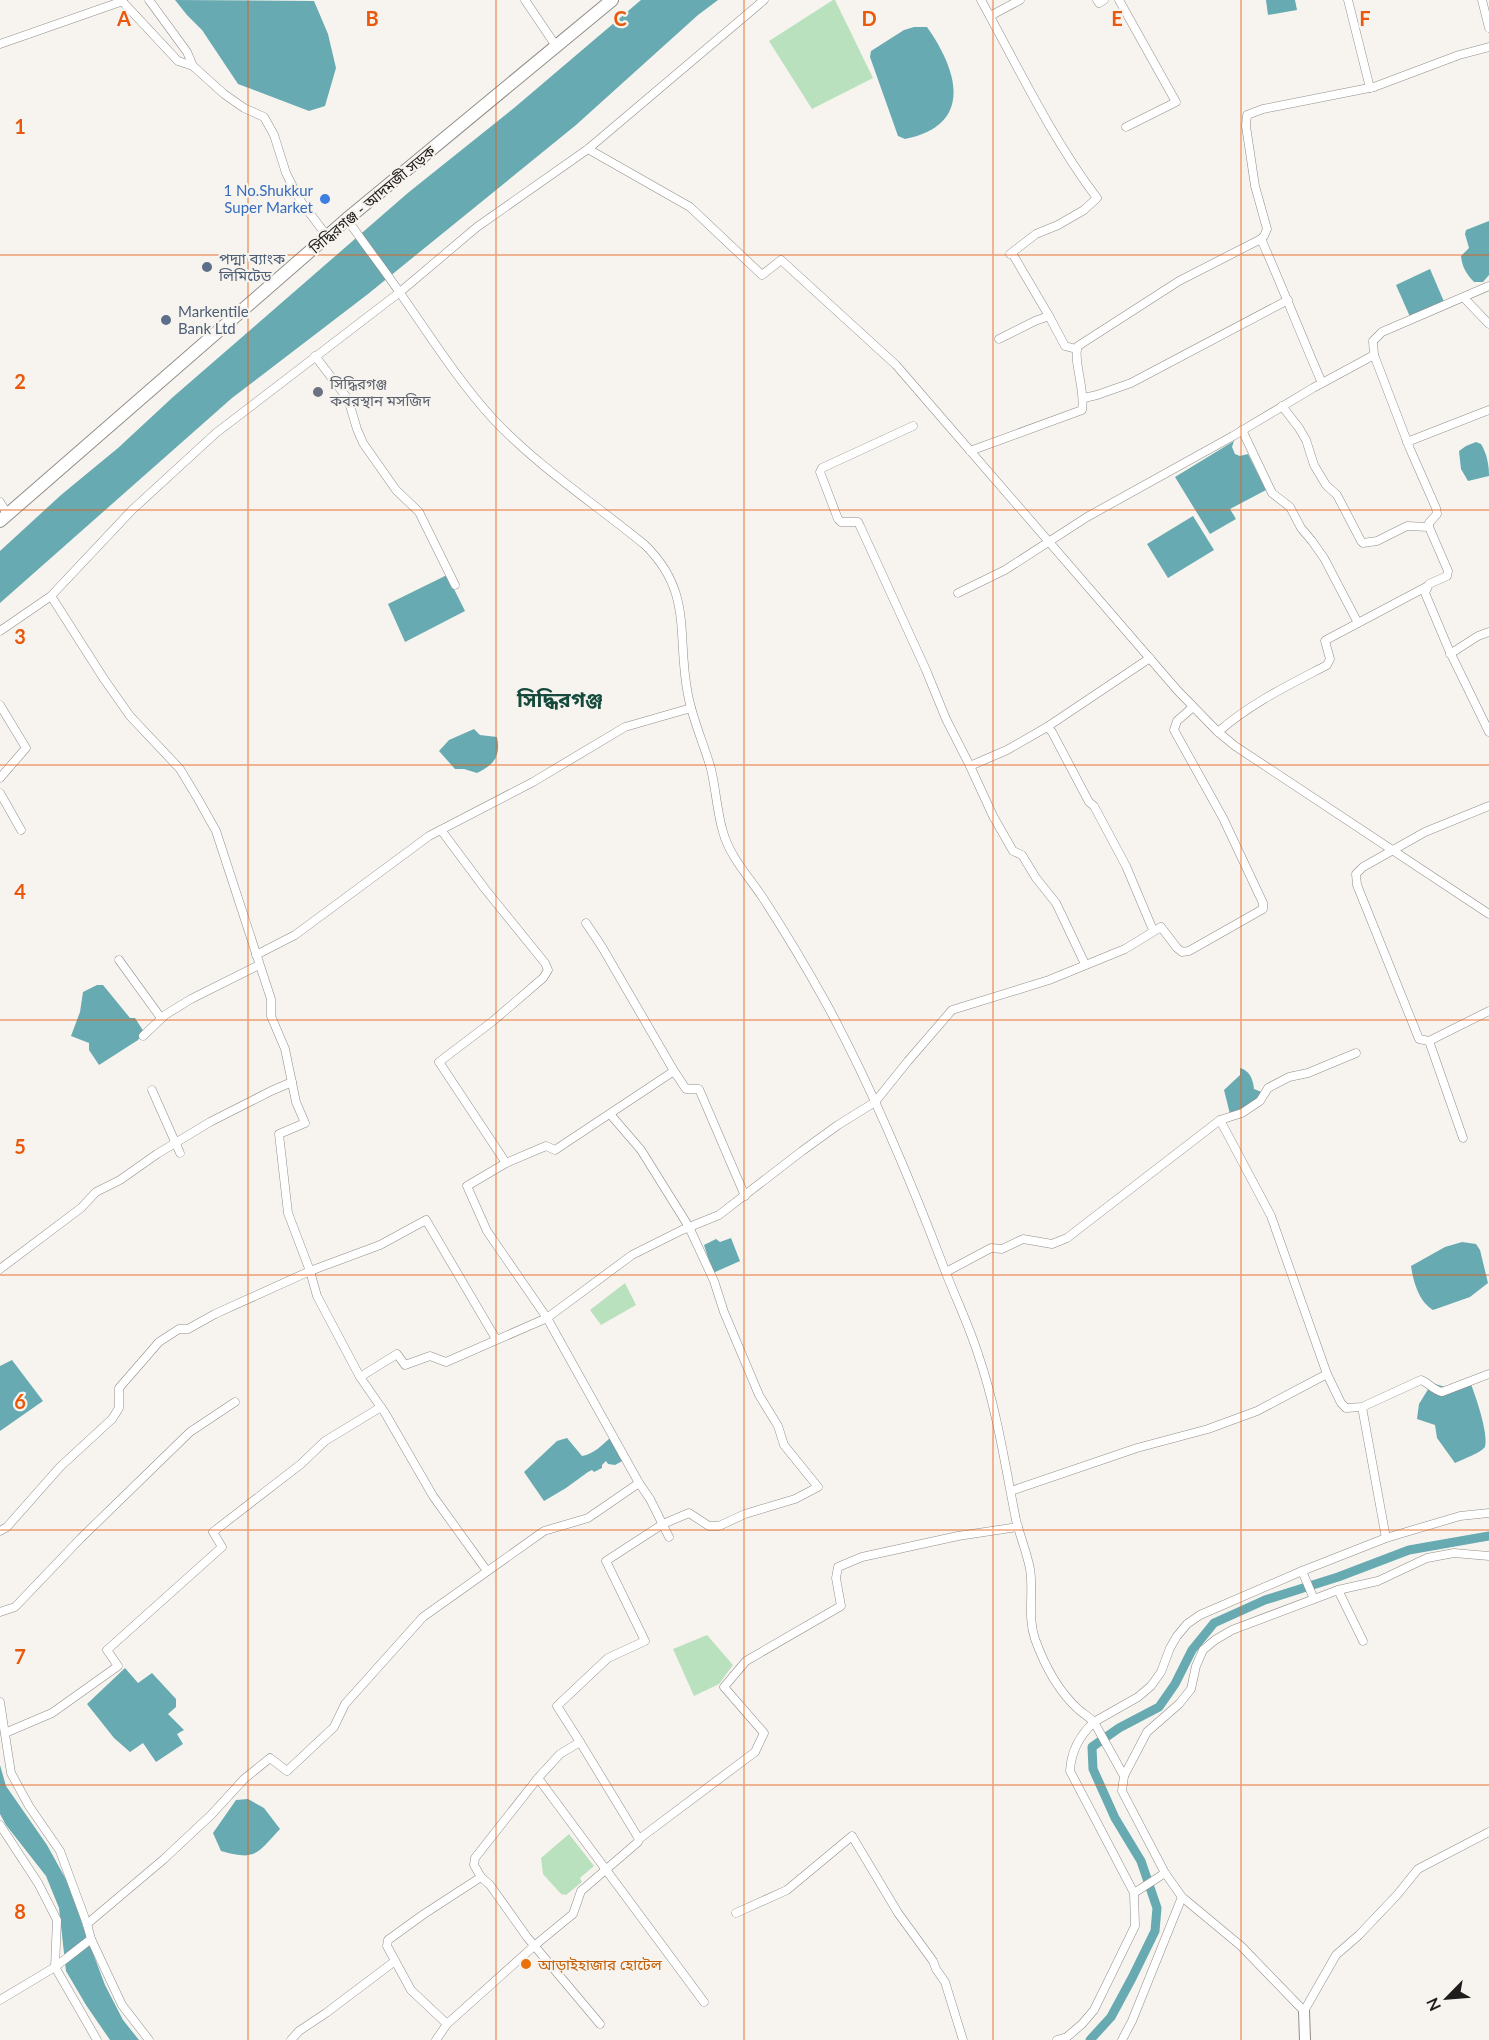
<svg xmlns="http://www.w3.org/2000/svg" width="1489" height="2040" viewBox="0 0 1489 2040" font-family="Lato,'Noto Sans Bengali',sans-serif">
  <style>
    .green { fill: #bae1bd }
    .water { fill: #67aab1 }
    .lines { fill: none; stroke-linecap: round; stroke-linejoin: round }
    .canal { stroke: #67aab1; stroke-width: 9 }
    .street-casing { stroke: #918e89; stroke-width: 9 }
    .secondary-casing { stroke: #918e89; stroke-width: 12 }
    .primary-casing { stroke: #918e89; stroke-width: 14 }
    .street { stroke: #fff; stroke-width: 8 }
    .secondary { stroke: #fff; stroke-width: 10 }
    .primary { stroke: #fff; stroke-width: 12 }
    .grid { fill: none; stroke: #e8590c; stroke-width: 1.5; stroke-opacity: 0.55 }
    .shop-dot { fill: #3f7fe0; stroke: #f7f4ef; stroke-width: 2 }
    .service-dot { fill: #5c6f8a; stroke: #f7f4ef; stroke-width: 2 }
    .worship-dot { fill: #6b7280; stroke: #f7f4ef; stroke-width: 2 }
    .food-dot { fill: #e8710a; stroke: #f7f4ef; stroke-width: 2 }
    .labels { text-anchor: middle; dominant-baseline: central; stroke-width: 4.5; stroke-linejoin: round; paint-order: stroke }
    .shop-label { font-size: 15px; fill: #366cbe; stroke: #f7f4ef; text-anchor: end }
    .street-label { font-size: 15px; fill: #1e1d1b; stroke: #f7f4ef }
    .service-label { font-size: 15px; fill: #4e5e75; stroke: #f7f4ef; text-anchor: start }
    .worship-label { font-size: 15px; fill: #5b616d; stroke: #f7f4ef; text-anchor: start }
    .food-label { font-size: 15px; fill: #c56008; stroke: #f7f4ef; text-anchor: start }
    .district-label { font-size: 21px; font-weight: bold; fill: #154a3c; stroke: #f7f4ef }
    .grid-label { font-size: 20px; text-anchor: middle; font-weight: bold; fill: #e8590c; stroke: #f7f4ef; stroke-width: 4.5; stroke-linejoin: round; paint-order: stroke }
  </style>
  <rect width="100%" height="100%" fill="#f7f4ef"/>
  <g class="green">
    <path d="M 833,0 L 835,0 L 873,78 L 812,109 L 769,41 Z"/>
    <path d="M 625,1283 L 636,1305 L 601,1325 L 590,1310 Z"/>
    <path d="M 707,1635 L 733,1665 L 719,1684 L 694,1696 L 673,1649 Z"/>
    <path d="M 569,1834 L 594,1866 L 580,1878 L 582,1882 L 566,1895 L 561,1894 L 543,1874 L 541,1858 Z"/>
  </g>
  <g class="water">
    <path d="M 175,0 L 314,1 L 328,34 L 336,68 L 325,106 L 309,111 L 238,84 L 202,30 L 187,15 Z"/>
    <path d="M 641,0 L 718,0 L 698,15 L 576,125 L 368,294 L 232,398 L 0,603 L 0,551 L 61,495 L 118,448 L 173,397 L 409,192 L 514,108 Z"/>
    <path d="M 1266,0 L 1295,0 L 1297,10 L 1268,15 Z"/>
    <path d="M 914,27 L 927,27 C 958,71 974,125 905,139 L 898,136 L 870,57 L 871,51 L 904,30 Z"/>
    <path d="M 1489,221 L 1489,275 L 1483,282 L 1474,282 C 1467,275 1462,267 1461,256 L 1469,248 L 1465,234 L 1466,230 Z"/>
    <path d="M 1430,269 L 1445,304 L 1411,319 L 1396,285 Z"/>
    <path d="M 1234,441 L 1232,447 L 1235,454 L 1240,456 L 1248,454 L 1266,490 L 1230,509 L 1236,519 L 1210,534 L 1175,477 Z"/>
    <path d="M 1476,442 L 1481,444 C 1487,454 1489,465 1489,476 L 1468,481 L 1461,469 L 1459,451 L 1466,446 Z"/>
    <path d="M 1193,516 L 1214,550 L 1168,578 L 1147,544 Z"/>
    <path d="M 447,575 L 465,611 L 405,642 L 388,604 Z"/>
    <path d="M 474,729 L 480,735 L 497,737 C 501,756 494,765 477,773 L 464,769 L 455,769 L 439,751 L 449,740 Z"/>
    <path d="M 97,985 L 103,985 L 130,1018 L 135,1018 L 144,1032 L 138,1040 L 99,1065 L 89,1050 L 89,1043 L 71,1036 L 80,1012 L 83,992 Z"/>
    <path d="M 1240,1068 C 1250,1071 1253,1079 1254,1089 L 1264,1093 L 1250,1107 L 1230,1114 L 1224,1090 L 1240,1075 Z"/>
    <path d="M 731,1238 L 740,1261 L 713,1273 L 704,1245 L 716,1239 L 720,1242 Z"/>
    <path d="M 1462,1242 L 1476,1244 L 1480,1250 L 1488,1283 L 1470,1297 L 1433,1310 C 1419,1302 1413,1281 1411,1266 L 1445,1247 Z"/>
    <path d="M 12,1360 L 43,1401 L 0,1431 L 0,1366 Z"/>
    <path d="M 1469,1379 C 1475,1394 1489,1434 1485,1447 C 1479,1454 1465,1458 1455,1463 L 1437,1438 L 1435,1425 L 1417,1419 L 1419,1404 L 1432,1383 L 1445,1387 Z"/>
    <path d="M 567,1438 L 582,1456 C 594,1454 602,1445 610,1438 L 624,1460 L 615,1465 L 608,1464 L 606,1461 L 602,1465 L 602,1468 L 594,1472 L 592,1470 L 588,1472 L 566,1488 L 544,1501 L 524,1472 L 557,1441 Z"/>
    <path d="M 125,1668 L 138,1683 L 152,1673 L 176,1699 L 176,1707 L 168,1714 L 184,1730 L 177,1734 L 183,1744 L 156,1762 L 143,1743 L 130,1752 L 114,1738 L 87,1704 Z"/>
    <path d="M 0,1765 L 6,1786 L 47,1845 L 73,1892 L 83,1927 L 105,1985 L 123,2020 L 139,2040 L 110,2040 L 86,2005 L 66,1971 L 59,1908 L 46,1876 L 6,1825 L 0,1814 Z"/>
    <path d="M 248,1799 L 264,1808 L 280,1829 C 256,1854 257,1861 221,1851 L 213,1833 L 236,1800 Z"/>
  </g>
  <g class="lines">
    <path class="canal" d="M 1090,2040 L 1111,2017 L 1132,1978 L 1155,1931 L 1157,1908 L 1141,1861 L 1115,1818 L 1093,1769 L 1092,1747 L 1119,1728 L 1159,1707 L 1175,1684 L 1192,1650 L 1214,1623 L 1265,1600 L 1338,1577 L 1409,1550 L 1489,1536"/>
    <g class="street-casing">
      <g id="street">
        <path d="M 121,0 L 178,61 L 193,66 L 224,94 L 244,108 L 264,117 L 274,135 L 286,173 L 295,191 L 302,203 L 327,236"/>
        <path d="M 149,0 L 187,52 L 193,66"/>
        <path d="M 525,0 L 556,46"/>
        <path d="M 981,0 C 1018,67 1051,137 1097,198 L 1084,210 L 1058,225 L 1036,234 L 1010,254"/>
        <path d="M 1097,0 L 1099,3 L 1104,0"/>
        <path d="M 1119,0 L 1176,102 L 1126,127"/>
        <path d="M 1348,0 L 1370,88"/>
        <path d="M 1482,0 L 1489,28"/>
        <path d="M 990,16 L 1020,0"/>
        <path d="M 0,44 L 123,1"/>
        <path d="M 588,149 L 690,207 L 762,275 L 781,260 L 896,365 L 1178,691 L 1218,732 L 1235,746 L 1489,914"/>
        <path d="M 347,219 C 364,244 383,268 400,293 C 430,336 459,382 495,421 C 540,468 595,504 645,545 C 694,593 676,635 688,695 C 693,721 704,744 711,769 C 716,790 717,812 723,832 C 730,857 749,877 763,898 C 785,932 806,967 826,1003 C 873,1089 911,1181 946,1273 C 957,1301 970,1328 979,1357 C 997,1410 1005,1465 1016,1520 C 1020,1536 1027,1553 1030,1569 C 1034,1593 1027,1616 1035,1639 C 1044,1664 1059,1692 1079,1710 C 1084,1714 1089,1717 1094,1722 L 1138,1697 L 1151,1686 L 1161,1672 L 1170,1648 L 1177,1636 L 1187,1624 L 1200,1615 L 1302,1571 L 1386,1538 L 1460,1516 L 1489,1513"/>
        <path d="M 1012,253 L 1049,316"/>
        <path d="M 1489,286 L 1382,332 L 1373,341 L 1374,355 L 1410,449 L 1436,508 L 1437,514 L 1429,523 L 1429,527 L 1448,571 L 1447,576 L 1429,584 L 1425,593 L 1449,650 L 1489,732"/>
        <path d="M 1464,298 L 1489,324"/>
        <path d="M 999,339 L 1035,321 L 1049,316 L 1065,346 L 1076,349"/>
        <path d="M 315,356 L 348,399 L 357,429 L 363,443 L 396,490 L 419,512 L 455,585"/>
        <path d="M 1322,383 C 1301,335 1282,286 1261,239 L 1264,236 L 1267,229 L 1255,186 L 1246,126 L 1247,115 L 1263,109 L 1374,87 L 1459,55 L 1489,47"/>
        <path d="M 1084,398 L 1097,395 L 1131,383 L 1288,300"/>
        <path d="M 1282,406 L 1299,428 L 1306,440 L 1314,465 L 1326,485 L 1337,495 L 1361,541 L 1363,543 L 1377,541 L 1407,526 L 1429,527"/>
        <path d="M 913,426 L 822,468 L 820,472 L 838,519 L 841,522 L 858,522 L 860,526 L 926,670 L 946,719 L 970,766 L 993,816 L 1013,851 L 1022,855 L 1036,878 L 1056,903 L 1085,964"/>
        <path d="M 1242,430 L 1272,493 L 1290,507 L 1301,528 L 1312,541 L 1324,558 L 1358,623"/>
        <path d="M 1407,442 L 1489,410"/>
        <path d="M 970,451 L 1082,410 C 1086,392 1072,357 1078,346 L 1179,281 L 1261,239"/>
        <path d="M 0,502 L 8,515"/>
        <path d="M 958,593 L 1005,570 L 1087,517 L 1233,436 L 1313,388 L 1374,355"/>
        <path d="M 51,596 L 104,679 L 130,716 L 180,769 L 198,799 L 216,831 L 271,999 L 271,1016 L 285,1049 L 296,1102 L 305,1123 L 279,1134 L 288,1213 L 310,1271 L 317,1296 L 360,1377 L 385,1413 L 433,1496 L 487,1571"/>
        <path d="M 0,631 L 51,596 L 132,510 L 216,433 L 400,292 L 477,227 L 588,149 L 764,0"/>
        <path d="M 1450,654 L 1478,636 L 1489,632"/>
        <path d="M 0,705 L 26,748 L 0,778"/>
        <path d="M 1047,727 L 1150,658"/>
        <path d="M 1218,732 C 1251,703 1289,685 1327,665 L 1330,659 L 1325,641 L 1326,640 L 1426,587"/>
        <path d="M 970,766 L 1007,750 L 1047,727 L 1052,732 L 1089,802 L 1094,806 L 1126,866 L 1153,930"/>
        <path d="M 0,793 L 21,830"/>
        <path d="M 441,830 L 485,889 L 545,963 L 548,970 L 543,978 L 493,1021 L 439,1062 L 506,1163"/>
        <path d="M 586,923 L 602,947 L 674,1071"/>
        <path d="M 256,955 L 295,935 L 429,836 L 533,782 L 625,727 L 691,708"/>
        <path d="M 119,960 L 161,1018"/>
        <path d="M 143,1036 L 165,1015 L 191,999 L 259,965"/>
        <path d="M 1429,1041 L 1419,1039 L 1357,885 L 1356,874 L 1363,867 L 1425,832 L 1489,806"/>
        <path d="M 152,1090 L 180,1153"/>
        <path d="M 610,1114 L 641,1150 L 689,1227 L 714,1281 L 724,1312 L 759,1395 L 778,1426 L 784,1445 L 818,1487 L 795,1499 L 745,1514 L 719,1526 L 709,1526 L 689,1513 L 663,1524 L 606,1561 L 645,1641 L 608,1658 L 557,1706 L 580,1742 L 560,1754 L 538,1778 L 704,2002"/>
        <path d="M 1220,1120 L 1242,1113 L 1260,1101 L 1268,1088 L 1289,1077 L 1308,1073 L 1356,1053"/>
        <path d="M 1463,1138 L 1429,1041 L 1489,1011"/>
        <path d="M 0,1269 L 81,1208 L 96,1192 L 120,1180 L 157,1154 L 210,1122 L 271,1091 L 292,1082"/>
        <path d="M 946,1272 L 991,1248 L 1002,1249 L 1023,1239 L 1052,1244 L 1067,1238 L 1220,1120 L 1271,1216 L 1327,1374"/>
        <path d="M 360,1377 L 397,1354 L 405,1365 L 430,1356 L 446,1362 L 547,1318 L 632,1255 L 682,1230 L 719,1215 L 802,1151 L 838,1125 L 875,1102 L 908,1061 L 952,1010 L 1049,980 L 1125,949 L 1161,927 L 1177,948 L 1182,952 L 1189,951 L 1263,909 L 1263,903 L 1223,818 L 1174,730 L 1177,721 L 1193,707"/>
        <path d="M 1362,1407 L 1386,1538"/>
        <path d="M 639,1483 L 650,1499 L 669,1537"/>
        <path d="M 1011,1491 L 1137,1448 L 1208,1429 L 1257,1411 L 1327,1374 L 1341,1403 L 1346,1408 L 1362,1407 L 1421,1380 C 1429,1383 1433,1390 1442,1392 L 1489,1374"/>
        <path d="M 0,1531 L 7,1527 L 60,1467 L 112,1419 L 119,1408 L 119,1388 L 159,1342 L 179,1329 L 188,1329 L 215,1314 L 310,1271 L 380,1245 L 426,1220 L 496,1339"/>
        <path d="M 1489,1556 L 1454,1553 L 1427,1558 L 1378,1581 L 1338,1590 L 1232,1630 L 1215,1640 L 1203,1650 L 1196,1666 L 1191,1689 L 1179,1704 L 1147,1732 L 1124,1776 L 1122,1791 L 1165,1873 L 1182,1897 L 1241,1946 L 1304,2011 L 1336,1955 L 1359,1935 L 1397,1895 L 1418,1869 L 1489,1832"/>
        <path d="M 1302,1571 L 1314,1599"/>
        <path d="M 1338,1590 L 1363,1641"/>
        <path d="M 0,1612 L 15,1607 L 81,1538 L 190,1432 L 235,1402"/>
        <path d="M 0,1702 L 11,1773 L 29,1806 L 60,1851 L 87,1924 L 91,1939 L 122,2005 L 149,2040"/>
        <path d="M 5,1733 L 52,1713 L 118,1666 L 107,1650 L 222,1547 L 213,1532 L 301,1464 L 325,1441 L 381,1407"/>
        <path d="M 580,1742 L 639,1839"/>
        <path d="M 0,1825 L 38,1883 L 57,1920 L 55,1967 L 97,2040"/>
        <path d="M 481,1877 L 474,1865 L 475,1858 L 538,1778"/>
        <path d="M 1134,1893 L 1165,1873"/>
        <path d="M 736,1913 L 787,1890 L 852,1836 L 898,1913 L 933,1961 L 936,1969 L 945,1982 L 963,2040"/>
        <path d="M 87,1924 L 164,1859 L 212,1814 L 244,1779 L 270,1758 L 287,1771 L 334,1727 L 345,1704 L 423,1617 L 544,1531 L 588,1518 L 639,1483 L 547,1318 L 487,1231 L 467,1186 L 506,1163 L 546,1146 L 555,1150 L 674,1071 L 686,1089 L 699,1089 L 745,1196"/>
        <path d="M 0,2000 L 55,1967 L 91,1939"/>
        <path d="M 447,2024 L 534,1946 L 573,1914 L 581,1891 L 638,1842 L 639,1839 L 755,1752 L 764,1733 L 724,1687 L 746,1661 L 841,1606 L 836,1578 L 838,1567 L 862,1557 L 958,1536 L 1018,1527"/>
        <path d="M 291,2040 L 299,2031 L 326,2013 L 395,1961"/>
        <path d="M 436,2040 L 447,2024 L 411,1990 L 387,1946 L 388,1940 L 424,1914 L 481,1877 L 490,1885 L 527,1937 L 600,2024"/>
        <path d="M 1057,2040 L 1067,2037 L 1082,2024 L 1094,2010 L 1135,1926 L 1134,1893 L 1070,1771 C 1071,1752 1080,1735 1094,1722 L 1124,1776"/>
        <path d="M 1122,2040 L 1132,2021 L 1182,1897"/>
      </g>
    </g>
    <g class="secondary-casing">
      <path id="secondary" d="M 1304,2011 L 1305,2040"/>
    </g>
    <g class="primary-casing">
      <path id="primary" d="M 0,521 L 347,219 L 612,0"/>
    </g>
    <use href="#street" class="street"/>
    <use href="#secondary" class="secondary"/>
    <use href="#primary" class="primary"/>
  </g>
  <path class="grid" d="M 248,0 L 248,2040M 496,0 L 496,2040M 744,0 L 744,2040M 993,0 L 993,2040M 1241,0 L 1241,2040M 0,255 L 1489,255M 0,510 L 1489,510M 0,765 L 1489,765M 0,1020 L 1489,1020M 0,1275 L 1489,1275M 0,1530 L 1489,1530M 0,1785 L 1489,1785"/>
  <circle class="shop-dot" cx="325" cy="199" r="6"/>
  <g class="service-dot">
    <circle cx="207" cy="267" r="6"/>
    <circle cx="166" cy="320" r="6"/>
  </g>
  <circle class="worship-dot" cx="318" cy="392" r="6"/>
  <circle class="food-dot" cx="526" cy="1964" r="6"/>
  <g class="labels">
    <g class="shop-label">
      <text x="313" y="190">1 No.Shukkur<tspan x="313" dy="17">Super Market</tspan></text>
    </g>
    <g class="street-label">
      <text transform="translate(372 199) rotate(-40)">সিদ্ধিরগঞ্জ - আদমজী সড়ক</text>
    </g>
    <g class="service-label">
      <text x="219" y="258">পদ্মা ব্যাংক<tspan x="219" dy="17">লিমিটেড</tspan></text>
      <text x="178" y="311">Markentile<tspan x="178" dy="17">Bank Ltd</tspan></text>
    </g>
    <g class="worship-label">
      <text x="330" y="383">সিদ্ধিরগঞ্জ<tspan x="330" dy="17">কবরস্থান মসজিদ</tspan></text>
    </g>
    <g class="food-label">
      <text x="538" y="1964">আড়াইহাজার হোটেল</text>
    </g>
    <g class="district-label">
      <text x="560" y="698">সিদ্ধিরগঞ্জ</text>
    </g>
  </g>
  <g class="grid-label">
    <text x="124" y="26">A</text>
    <text x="372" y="26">B</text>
    <text x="620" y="26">C</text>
    <text x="869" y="26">D</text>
    <text x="1117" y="26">E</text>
    <text x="1365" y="26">F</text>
    <text x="20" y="134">1</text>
    <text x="20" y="389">2</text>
    <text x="20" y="644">3</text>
    <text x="20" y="899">4</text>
    <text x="20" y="1154">5</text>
    <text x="20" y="1409">6</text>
    <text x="20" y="1664">7</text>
    <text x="20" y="1919">8</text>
  </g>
  <g transform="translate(1447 1998) rotate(245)" stroke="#f7f4ef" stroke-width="4.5" paint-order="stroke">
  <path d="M0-4.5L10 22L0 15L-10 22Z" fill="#1e1d1b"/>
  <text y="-9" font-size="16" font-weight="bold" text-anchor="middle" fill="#1e1d1b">N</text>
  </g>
</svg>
